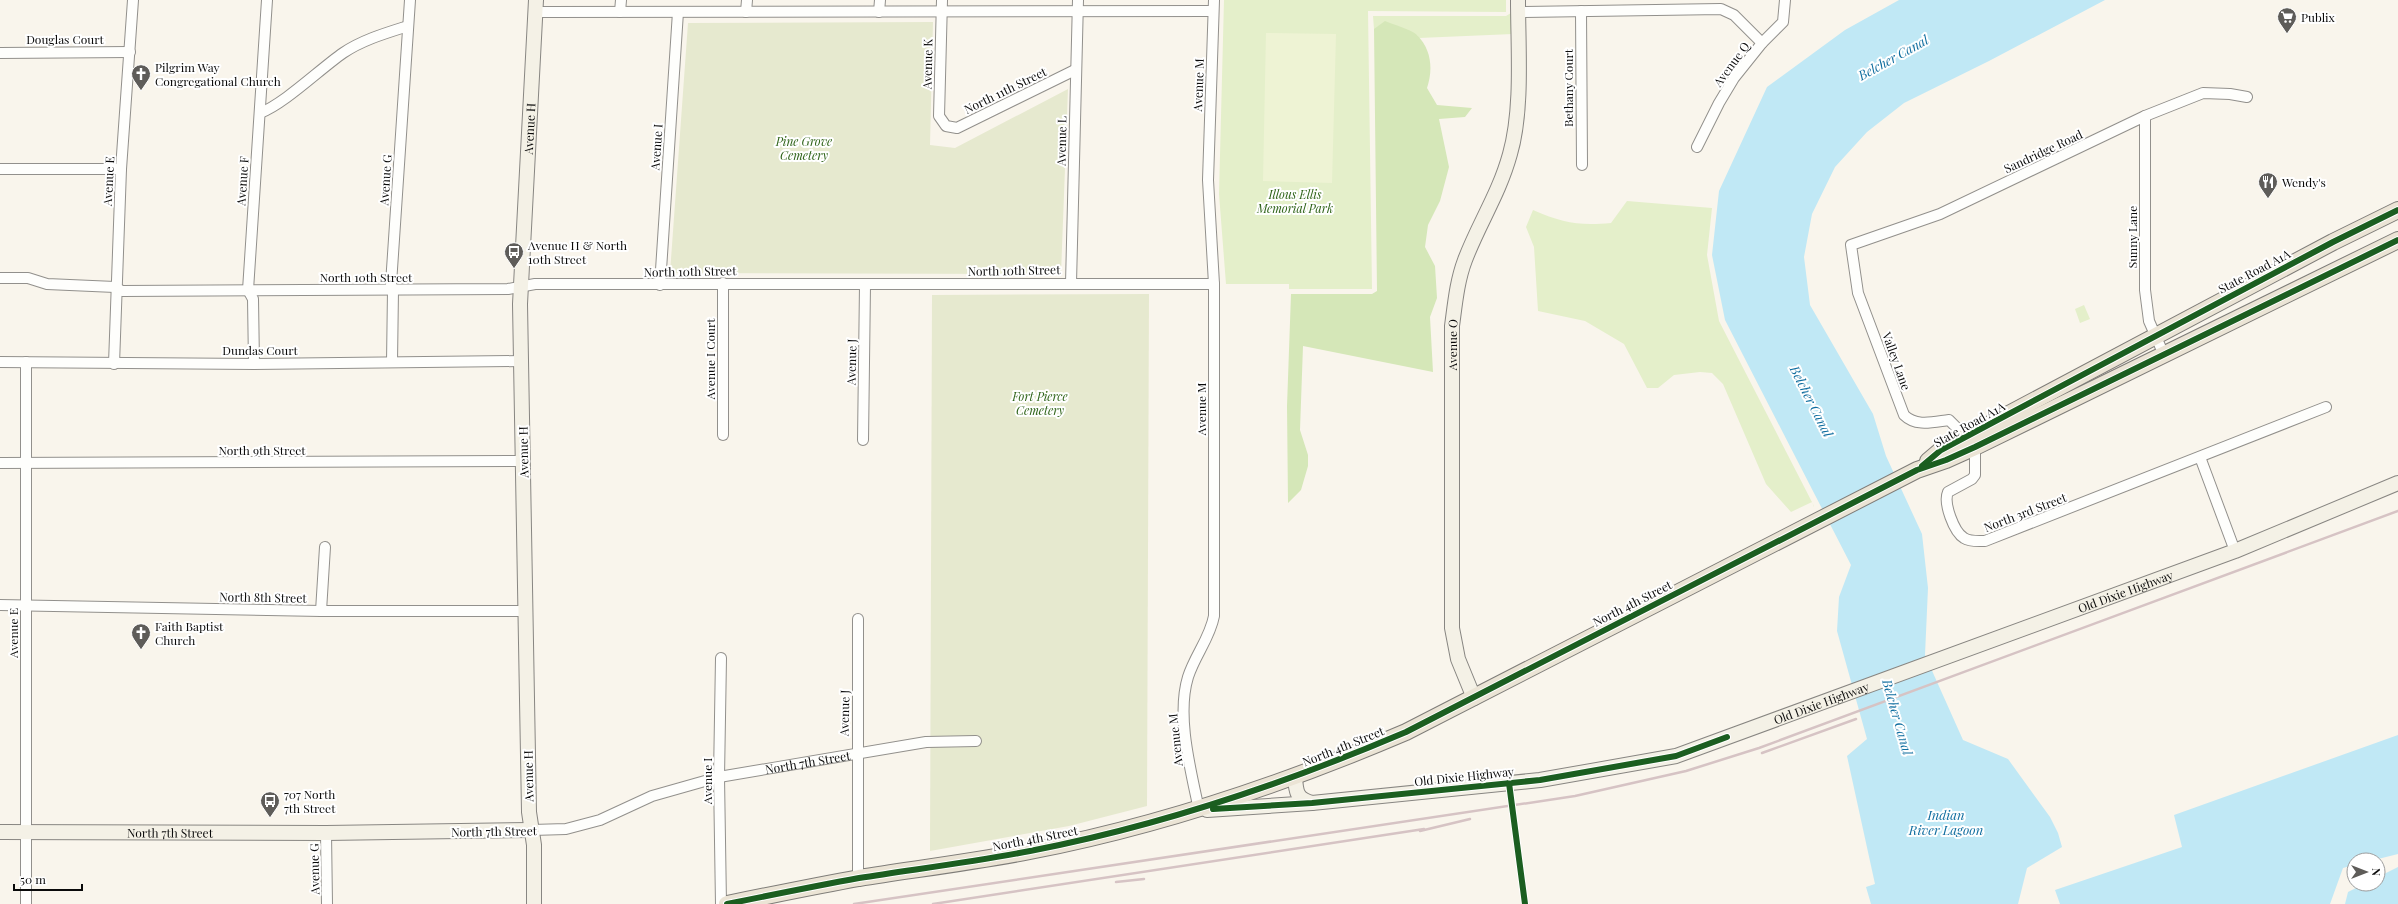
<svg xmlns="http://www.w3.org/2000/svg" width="2398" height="904" viewBox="0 0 2398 904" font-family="'Playfair Display',serif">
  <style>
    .green { fill: #e4efca }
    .forest { fill: #d5e7b8 }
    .cemetery { fill: #e6e9cf }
    .pitch { fill: #eef3d4 }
    .water { fill: #c0e8f5 }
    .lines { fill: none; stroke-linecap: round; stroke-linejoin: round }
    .street-casing { stroke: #92908c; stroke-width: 12 }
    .secondary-casing { stroke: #888682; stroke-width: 16 }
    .primary-casing { stroke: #7f7d79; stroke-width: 18 }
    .street { stroke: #fefefc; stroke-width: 10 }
    .secondary { stroke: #f4f1e6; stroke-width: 14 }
    .primary { stroke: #ebe4d5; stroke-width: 16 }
    .rail { stroke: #d6c3c4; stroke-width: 2.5 }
    .cycleway-casing { stroke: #fff; stroke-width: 8 }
    .cycleway { stroke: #1b5e20; stroke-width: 6 }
    .labels { text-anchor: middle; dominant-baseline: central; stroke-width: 4; stroke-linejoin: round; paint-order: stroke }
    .poi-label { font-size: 12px; fill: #0a0a0a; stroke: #fff; text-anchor: start }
    .street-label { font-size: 12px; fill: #0a0a0a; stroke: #fff }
    .park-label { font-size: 12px; font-style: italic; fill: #2e6318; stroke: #fff }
    .water-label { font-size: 13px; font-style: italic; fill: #0f6d9f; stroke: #fff }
  </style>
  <rect width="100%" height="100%" fill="#f9f5ec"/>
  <g class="green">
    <path d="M 1224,0 L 1506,0 L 1506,12 L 1368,11 L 1372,289 L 1289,289 L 1289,284 L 1226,284 L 1219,194 Z"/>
    <path d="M 1511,0 L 1513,34 L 1419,38 L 1417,35 L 1374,29 L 1373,16 L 1506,16 L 1511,13 Z"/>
    <path d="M 1627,201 L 1712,208 L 1707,255 L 1719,321 L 1814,506 L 1814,507 L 1812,502 L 1791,512 L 1766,484 L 1723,384 L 1712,373 L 1700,372 L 1674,375 L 1658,388 L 1647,388 L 1624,344 L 1585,321 L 1538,311 L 1534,247 L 1526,227 L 1533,210 C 1563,223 1579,226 1611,223 Z"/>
    <path d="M 2084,305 L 2090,319 L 2080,323 L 2075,309 Z"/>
  </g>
  <path class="forest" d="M 1385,21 C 1394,25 1410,29 1417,35 C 1432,50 1433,70 1427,88 L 1437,105 L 1472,108 L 1465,117 L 1439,119 L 1449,167 L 1440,201 L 1428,225 L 1425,247 L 1435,266 L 1437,298 L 1430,317 L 1433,372 L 1303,346 L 1300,430 L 1308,455 L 1308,466 L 1301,490 L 1288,503 L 1287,406 L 1291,294 L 1372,294 L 1377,291 L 1374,29 Z"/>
  <g class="cemetery">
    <path d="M 933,22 L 930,145 L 955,148 L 1068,89 L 1061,274 L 670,273 L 688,23 Z"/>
    <path d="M 1149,294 L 1147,806 L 1069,826 L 930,851 L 932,295 Z"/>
  </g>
  <path class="pitch" d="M 1266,33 L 1336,34 L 1332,183 L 1263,181 Z"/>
  <g class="water">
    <path d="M 1899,0 L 2105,0 L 1989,61 L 1904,103 L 1867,132 L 1835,167 L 1812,214 L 1804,257 L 1810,305 L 1873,414 L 1886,456 L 1922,534 L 1928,588 L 1925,655 L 1963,740 L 2008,759 L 2050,817 L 2058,833 L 2062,847 L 2027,868 L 2018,904 L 1871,904 L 1866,887 L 1875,884 L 1847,756 L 1867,739 L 1837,631 L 1839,597 L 1851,565 L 1725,320 L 1712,255 L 1719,191 L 1767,87 L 1845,30 Z"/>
    <path d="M 2398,735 L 2398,854 L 2374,860 L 2354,860 L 2354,865 L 2343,868 L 2330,904 L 2060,904 L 2055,890 L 2182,847 L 2174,815 Z"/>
    <path d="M 2398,867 L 2398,904 L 2345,904 L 2348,892 L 2364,884 L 2378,884 L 2378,877 Z"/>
  </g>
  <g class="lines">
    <g class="street-casing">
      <g id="street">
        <path d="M 942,0 L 939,116 L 946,126 L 957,128 L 1075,70"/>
        <path d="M 1581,11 L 1582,165"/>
        <path d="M 537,12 L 1213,11"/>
        <path d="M 620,12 L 621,0"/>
        <path d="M 746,12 L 747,0"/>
        <path d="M 879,12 L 880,0"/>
        <path d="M 1518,12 L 1721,9 L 1734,15 L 1762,43"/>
        <path d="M 0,53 L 130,52"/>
        <path d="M 260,113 C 284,104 320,69 343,53 C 362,40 386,33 408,26"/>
        <path d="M 2145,116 L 2145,290 L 2149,321 L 2164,355"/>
        <path d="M 1697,147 L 1719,103 L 1734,78 L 1762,43 L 1783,22 L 1785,0"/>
        <path d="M 0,169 L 121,169"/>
        <path d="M 0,278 L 28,278 L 47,284 L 115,287 L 122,291 L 508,289 L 535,284 L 1214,284"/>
        <path d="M 723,283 L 723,435"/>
        <path d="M 1071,283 L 1078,0"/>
        <path d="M 660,285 L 678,12"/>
        <path d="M 0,362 L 254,364 L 521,361"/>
        <path d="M 392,362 L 393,290 L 391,284 L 410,0"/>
        <path d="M 114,364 L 121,169 L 133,0"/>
        <path d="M 254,364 L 253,299 L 248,290 L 267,0"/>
        <path d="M 1966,437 L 1949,420 C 1933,422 1916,427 1904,415 L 1858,293 L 1851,245 L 1940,214 L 2145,116 L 2203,93 L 2230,94 L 2247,97"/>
        <path d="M 863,440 L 865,285"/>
        <path d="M 1975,447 L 1975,475 L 1972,479 L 1948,492 C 1943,503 1954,532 1964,538 C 1970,542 1978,541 1985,541 L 2326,407"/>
        <path d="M 2200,457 L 2235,551"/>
        <path d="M 0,463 L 523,461"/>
        <path d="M 0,605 L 321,611 L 526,611"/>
        <path d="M 321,611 L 325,547"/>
        <path d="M 858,619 L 858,878"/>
        <path d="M 721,658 L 719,777 L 721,904"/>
        <path d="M 1199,810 C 1191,771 1176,716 1188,677 C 1195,655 1210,638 1214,616 L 1214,284 L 1208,180 L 1214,0"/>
        <path id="s1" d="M 532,830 L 566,829 L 600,820 L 652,796 L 719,777 L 926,742 L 976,741"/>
        <path d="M 326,833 L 327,904"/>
        <path d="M 26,904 L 26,362"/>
      </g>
    </g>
    <g class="secondary-casing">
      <g id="secondary">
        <path id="s2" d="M 1474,698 L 1458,659 L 1452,628 L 1452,326 C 1455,304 1457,281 1465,260 C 1479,223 1499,194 1510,154 C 1523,109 1518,47 1518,0"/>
        <path d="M 1295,777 C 1296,791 1296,799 1312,803"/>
        <path id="s3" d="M 1207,810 L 1312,803 L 1540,780 L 1676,756 L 2235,551 L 2398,483"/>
        <path id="s4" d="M 0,832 L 326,833 L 532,830"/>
        <path id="s5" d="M 534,904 L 534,845 L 529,812 L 520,304 L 536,0"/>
      </g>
    </g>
    <g class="primary-casing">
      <g id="primary">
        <path d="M 1928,461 L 1941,450 L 2333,242 L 2398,210"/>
        <path d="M 727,904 C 771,895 815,886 859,878 C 916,869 973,862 1030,851 C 1160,826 1284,784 1406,732 L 1917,470 L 1946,460 L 1975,447 L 2398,240"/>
      </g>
    </g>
    <use href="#street" class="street"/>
    <use href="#secondary" class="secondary"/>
    <use href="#primary" class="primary"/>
    <g class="rail">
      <path d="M 1762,753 L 1856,719"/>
      <path d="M 1420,831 L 1470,819"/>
      <path d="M 1116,882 L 1144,879"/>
      <path d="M 854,904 L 1575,796 L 1686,771 L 1759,748 L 2398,511"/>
      <path d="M 933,904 L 1424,829"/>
    </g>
    <g class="cycleway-casing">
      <g id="cycleway">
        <path d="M 1922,466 L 1941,450 L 2333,242 L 2398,210"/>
        <path d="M 1509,783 L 1525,904"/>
        <path d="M 1213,809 L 1312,803 L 1540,780 L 1676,756 L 1727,737"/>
        <path d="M 727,904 C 771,895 815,886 859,878 C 916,869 973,862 1030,851 C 1160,826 1284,784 1406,732 L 1917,470 L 1946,460 L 1975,447 L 2398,240"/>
      </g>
    </g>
    <use href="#cycleway" class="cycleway"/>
  </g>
  <defs>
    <g id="supermarket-pin" transform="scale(1)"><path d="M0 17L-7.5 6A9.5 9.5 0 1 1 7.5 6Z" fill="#5e5c59" stroke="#fff"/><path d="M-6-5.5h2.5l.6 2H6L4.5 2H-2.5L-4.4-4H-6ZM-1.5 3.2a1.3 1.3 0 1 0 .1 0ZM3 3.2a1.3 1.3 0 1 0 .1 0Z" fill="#fff"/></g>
    <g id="church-pin" transform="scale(1)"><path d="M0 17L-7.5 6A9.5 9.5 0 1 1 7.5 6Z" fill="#5e5c59" stroke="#fff"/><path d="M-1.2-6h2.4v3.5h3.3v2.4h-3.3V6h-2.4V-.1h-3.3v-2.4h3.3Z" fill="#fff"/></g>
    <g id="restaurant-pin" transform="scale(1)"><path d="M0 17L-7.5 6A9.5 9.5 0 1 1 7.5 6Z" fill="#5e5c59" stroke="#fff"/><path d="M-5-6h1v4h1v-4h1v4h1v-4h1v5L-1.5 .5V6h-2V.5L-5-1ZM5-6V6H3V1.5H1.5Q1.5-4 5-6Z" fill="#fff"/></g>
    <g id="bus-pin" transform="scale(1)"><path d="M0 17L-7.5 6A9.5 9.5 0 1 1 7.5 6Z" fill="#5e5c59" stroke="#fff"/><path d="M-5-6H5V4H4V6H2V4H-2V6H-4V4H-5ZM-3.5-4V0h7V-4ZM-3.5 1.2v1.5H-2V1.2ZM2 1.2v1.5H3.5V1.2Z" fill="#fff"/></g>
  </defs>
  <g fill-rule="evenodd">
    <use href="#supermarket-pin" x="2287" y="17"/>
    <use href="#church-pin" x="141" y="74"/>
    <use href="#restaurant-pin" x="2268" y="182"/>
    <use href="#bus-pin" x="514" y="252"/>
    <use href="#church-pin" x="141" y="633"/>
    <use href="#bus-pin" x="270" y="801"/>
  </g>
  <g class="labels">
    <g class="poi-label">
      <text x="2301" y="17">Publix</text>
      <text x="155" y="67">Pilgrim Way<tspan x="155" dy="14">Congregational Church</tspan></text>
      <text x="2282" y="182">Wendy's</text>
      <text x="528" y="245">Avenue H &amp; North<tspan x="528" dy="14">10th Street</tspan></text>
      <text x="155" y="626">Faith Baptist<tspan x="155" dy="14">Church</tspan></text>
      <text x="284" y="794">707 North<tspan x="284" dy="14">7th Street</tspan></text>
    </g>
    <g class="street-label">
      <text x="65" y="39">Douglas Court</text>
      <text transform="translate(927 64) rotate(-89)">Avenue K</text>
      <text transform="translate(1731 64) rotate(-54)">Avenue Q</text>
      <text transform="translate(1198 85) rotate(-88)">Avenue M</text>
      <text transform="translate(1568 88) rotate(-90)">Bethany Court</text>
      <text transform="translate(1005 90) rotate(-26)">North 11th Street</text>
      <text stroke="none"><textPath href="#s5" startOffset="776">Avenue H</textPath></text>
      <text transform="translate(1061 141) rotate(-89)">Avenue L</text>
      <text transform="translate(656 147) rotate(-86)">Avenue I</text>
      <text transform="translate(2043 151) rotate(-25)">Sandridge Road</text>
      <text transform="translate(385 180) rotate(-86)">Avenue G</text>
      <text transform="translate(108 181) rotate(-87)">Avenue E</text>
      <text transform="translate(242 181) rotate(-86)">Avenue F</text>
      <text transform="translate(2132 237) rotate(-90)">Sunny Lane</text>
      <text transform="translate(1014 270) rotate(-1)">North 10th Street</text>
      <text transform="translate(690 271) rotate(-1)">North 10th Street</text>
      <text transform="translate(2254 271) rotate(-28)">State Road A1A</text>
      <text x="366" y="277">North 10th Street</text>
      <text stroke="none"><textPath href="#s2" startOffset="357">Avenue O</textPath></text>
      <text x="260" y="350">Dundas Court</text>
      <text transform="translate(710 359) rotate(-90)">Avenue I Court</text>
      <text transform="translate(1897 361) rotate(70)">Valley Lane</text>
      <text transform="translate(851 362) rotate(-89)">Avenue J</text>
      <text transform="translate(1201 409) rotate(-90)">Avenue M</text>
      <text transform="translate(1969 424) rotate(-29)">State Road A1A</text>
      <text x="262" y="450">North 9th Street</text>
      <text transform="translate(523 452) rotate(-91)">Avenue H</text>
      <text transform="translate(2025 512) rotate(-21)">North 3rd Street</text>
      <text stroke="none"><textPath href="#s3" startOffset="951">Old Dixie Highway</textPath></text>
      <text transform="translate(263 597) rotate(1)">North 8th Street</text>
      <text transform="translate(1632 603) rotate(-27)">North 4th Street</text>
      <text transform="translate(13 633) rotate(-90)">Avenue E</text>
      <text stroke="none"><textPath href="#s3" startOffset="627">Old Dixie Highway</textPath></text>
      <text transform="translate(844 713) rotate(-89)">Avenue J</text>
      <text transform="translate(1175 740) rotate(-96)">Avenue M</text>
      <text transform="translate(1343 746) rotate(-22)">North 4th Street</text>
      <text stroke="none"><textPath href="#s1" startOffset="286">North 7th Street</textPath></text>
      <text transform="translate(528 776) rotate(-91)">Avenue H</text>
      <text transform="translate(1464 776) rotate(-6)">Old Dixie Highway</text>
      <text transform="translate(707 781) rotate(-90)">Avenue I</text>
      <text transform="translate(494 831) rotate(-1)">North 7th Street</text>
      <text stroke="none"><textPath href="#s4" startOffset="170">North 7th Street</textPath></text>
      <text transform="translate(1035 838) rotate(-11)">North 4th Street</text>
      <text transform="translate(314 869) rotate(-91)">Avenue G</text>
    </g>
    <g class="park-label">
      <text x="804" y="141">Pine Grove<tspan x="804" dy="14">Cemetery</tspan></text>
      <text x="1295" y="194">Illous Ellis<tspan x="1295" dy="14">Memorial Park</tspan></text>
      <text x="1040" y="396">Fort Pierce<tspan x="1040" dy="14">Cemetery</tspan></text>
    </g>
    <g class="water-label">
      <text transform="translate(1893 57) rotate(-29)">Belcher Canal</text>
      <text transform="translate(1812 401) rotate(63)">Belcher Canal</text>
      <text transform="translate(1898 717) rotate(74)">Belcher Canal</text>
      <text x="1946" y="814">Indian<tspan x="1946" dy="15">River Lagoon</tspan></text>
    </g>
  </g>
  <g transform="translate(2366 872) rotate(90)"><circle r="19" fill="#ffffff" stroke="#9d9d9d"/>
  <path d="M0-3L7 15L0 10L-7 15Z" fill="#5e5c59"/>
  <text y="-6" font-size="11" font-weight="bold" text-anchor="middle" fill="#0a0a0a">N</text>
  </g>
  <path d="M14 884v6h68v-6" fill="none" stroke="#0a0a0a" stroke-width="2"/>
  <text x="20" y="884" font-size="12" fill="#0a0a0a" stroke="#ffffff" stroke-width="3" paint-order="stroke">50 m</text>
</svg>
